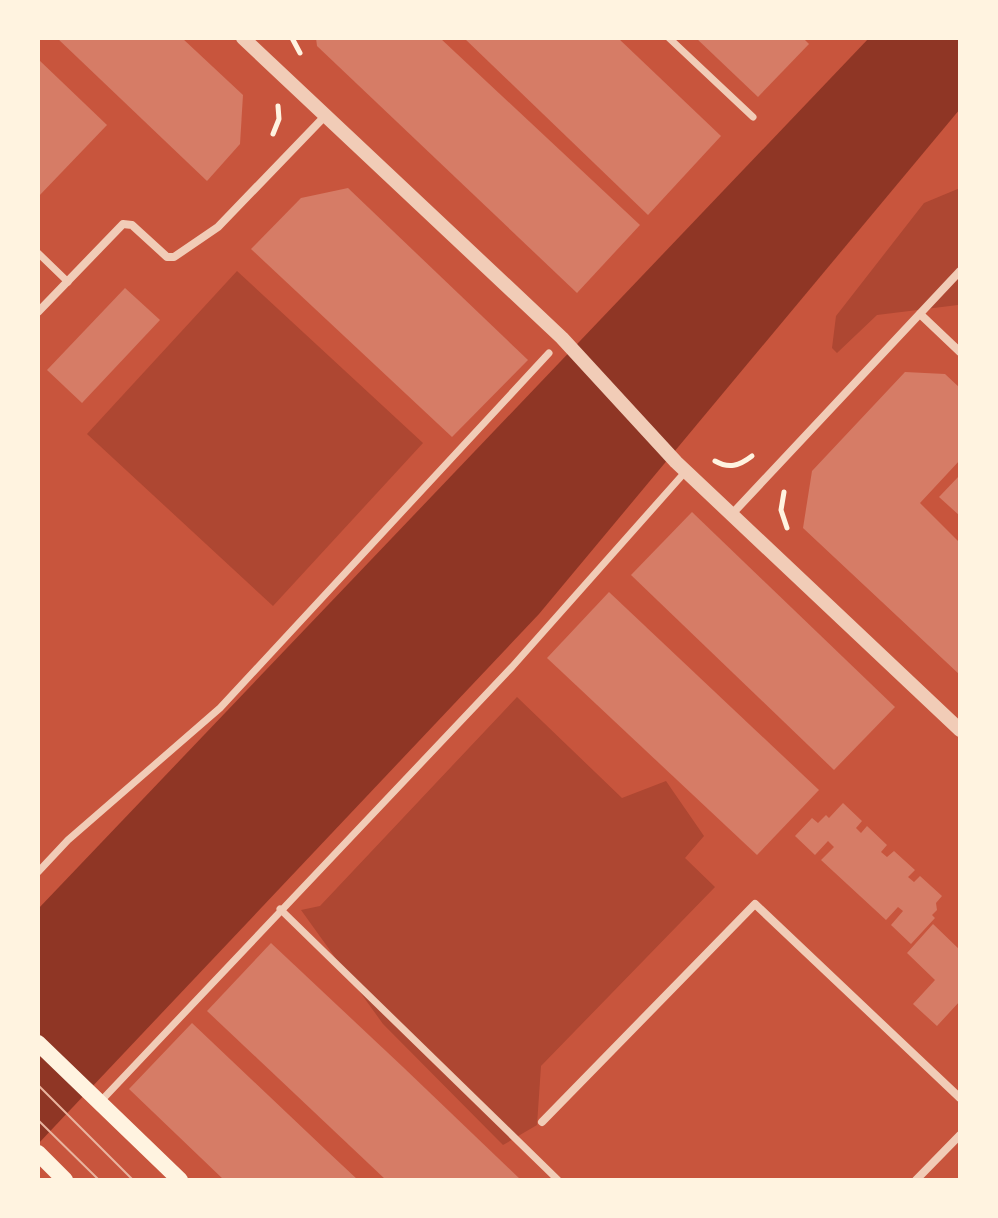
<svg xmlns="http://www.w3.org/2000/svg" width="998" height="1218" viewBox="0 0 998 1218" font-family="Figtree,sans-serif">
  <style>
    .green { fill: #ae4732 }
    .water { fill: #8f3625 }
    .building { fill: #d67c66 }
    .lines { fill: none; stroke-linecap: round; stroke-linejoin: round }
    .path { stroke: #fff3e0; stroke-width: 5 }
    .pedestrian { stroke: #f1ccb7; stroke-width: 7 }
    .minor { stroke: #f1ccb7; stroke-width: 8 }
    .tertiary { stroke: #f1ccb7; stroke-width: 14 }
    .secondary { stroke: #fff3e0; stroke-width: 16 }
    .tram { stroke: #e9b49f; stroke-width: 2 }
  </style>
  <rect width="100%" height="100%" fill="#c8553d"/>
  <g class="green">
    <path d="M 960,188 L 958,305 L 877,315 L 837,353 L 832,348 L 836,316 L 924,203 Z"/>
    <path d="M 237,271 L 423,443 L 273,606 L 87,434 Z"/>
    <path d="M 517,697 L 622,798 L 666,781 L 704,836 L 685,858 L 715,887 L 541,1066 L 537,1125 L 503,1145 L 383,1024 L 301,910 L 320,906 Z"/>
  </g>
  <path class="water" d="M 869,38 L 960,38 L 960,109 L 539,614 L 38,1144 L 38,909 Z"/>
  <g class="building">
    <path d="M 57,38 L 182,38 L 243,95 L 240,144 L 207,181 Z"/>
    <path d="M 316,38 L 440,38 L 640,225 L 577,293 L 317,46 Z"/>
    <path d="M 464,38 L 618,38 L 721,136 L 648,215 Z"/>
    <path d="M 696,38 L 803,38 L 809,44 L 758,97 Z"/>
    <path d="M 38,59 L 107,125 L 38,197 Z"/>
    <path d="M 348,188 L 528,360 L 452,437 L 251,249 L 301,198 Z"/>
    <path d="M 125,288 L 160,320 L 82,403 L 47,370 Z"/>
    <path d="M 905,372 L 945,374 L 960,388 L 960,460 L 920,503 L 960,543 L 960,675 L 803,528 L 812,471 Z"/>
    <path d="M 960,475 L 960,516 L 939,497 Z"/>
    <path d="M 692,512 L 895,707 L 834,770 L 631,575 Z"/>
    <path d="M 609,592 L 819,790 L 757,855 L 547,658 Z"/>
    <path d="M 843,803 L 862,821 L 856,828 L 861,833 L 867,826 L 887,845 L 881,852 L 887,857 L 894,851 L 915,870 L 908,877 L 914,882 L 920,876 L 942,896 L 936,903 L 937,910 L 932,915 L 935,918 L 911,944 L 891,925 L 903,911 L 898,907 L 886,920 L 821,860 L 834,847 L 828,841 L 815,855 L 795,836 L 812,818 L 818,823 L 826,815 L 829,818 Z"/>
    <path d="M 933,924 L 960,950 L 960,1001 L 937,1026 L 913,1004 L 935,980 L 907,953 Z"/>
    <path d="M 271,943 L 404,1068 L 521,1180 L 386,1180 L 207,1011 Z"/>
    <path d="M 192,1023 L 327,1151 L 358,1180 L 224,1180 L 129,1089 Z"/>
  </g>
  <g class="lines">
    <g class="path">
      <path d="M 292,38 L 300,53"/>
      <path d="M 273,134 L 279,119 L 278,106"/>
      <path d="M 715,461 C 729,469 739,466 752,456"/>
      <path d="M 784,492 L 781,510 L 787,528"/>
    </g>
    <g class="pedestrian">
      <path d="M 669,38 L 753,117"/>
      <path d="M 38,253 L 68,282"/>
      <path d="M 38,872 L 68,840 L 220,708 L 549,353"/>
      <path d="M 280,909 L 558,1180"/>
      <path d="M 100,1102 L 512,667 L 686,471"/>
    </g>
    <g class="minor">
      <path d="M 38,312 L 123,224 L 132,225 L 167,257 L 174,257 L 218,227 L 325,116"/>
      <path d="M 920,314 L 960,352"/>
      <path d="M 732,514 L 960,271"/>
      <path d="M 542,1122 L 755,904 L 960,1098"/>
      <path d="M 916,1180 L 960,1135"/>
    </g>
    <path class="tertiary" d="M 243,38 L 562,338 L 676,462 L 960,730"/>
    <g class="secondary">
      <path d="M 38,1043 L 180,1180"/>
      <path d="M 38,1153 L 65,1180"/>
    </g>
    <g class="tram">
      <path d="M 38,1085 L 133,1180"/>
      <path d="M 38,1120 L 99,1180"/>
    </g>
  </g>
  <rect width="998" height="1218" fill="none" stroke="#fff3e0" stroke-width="80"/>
</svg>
